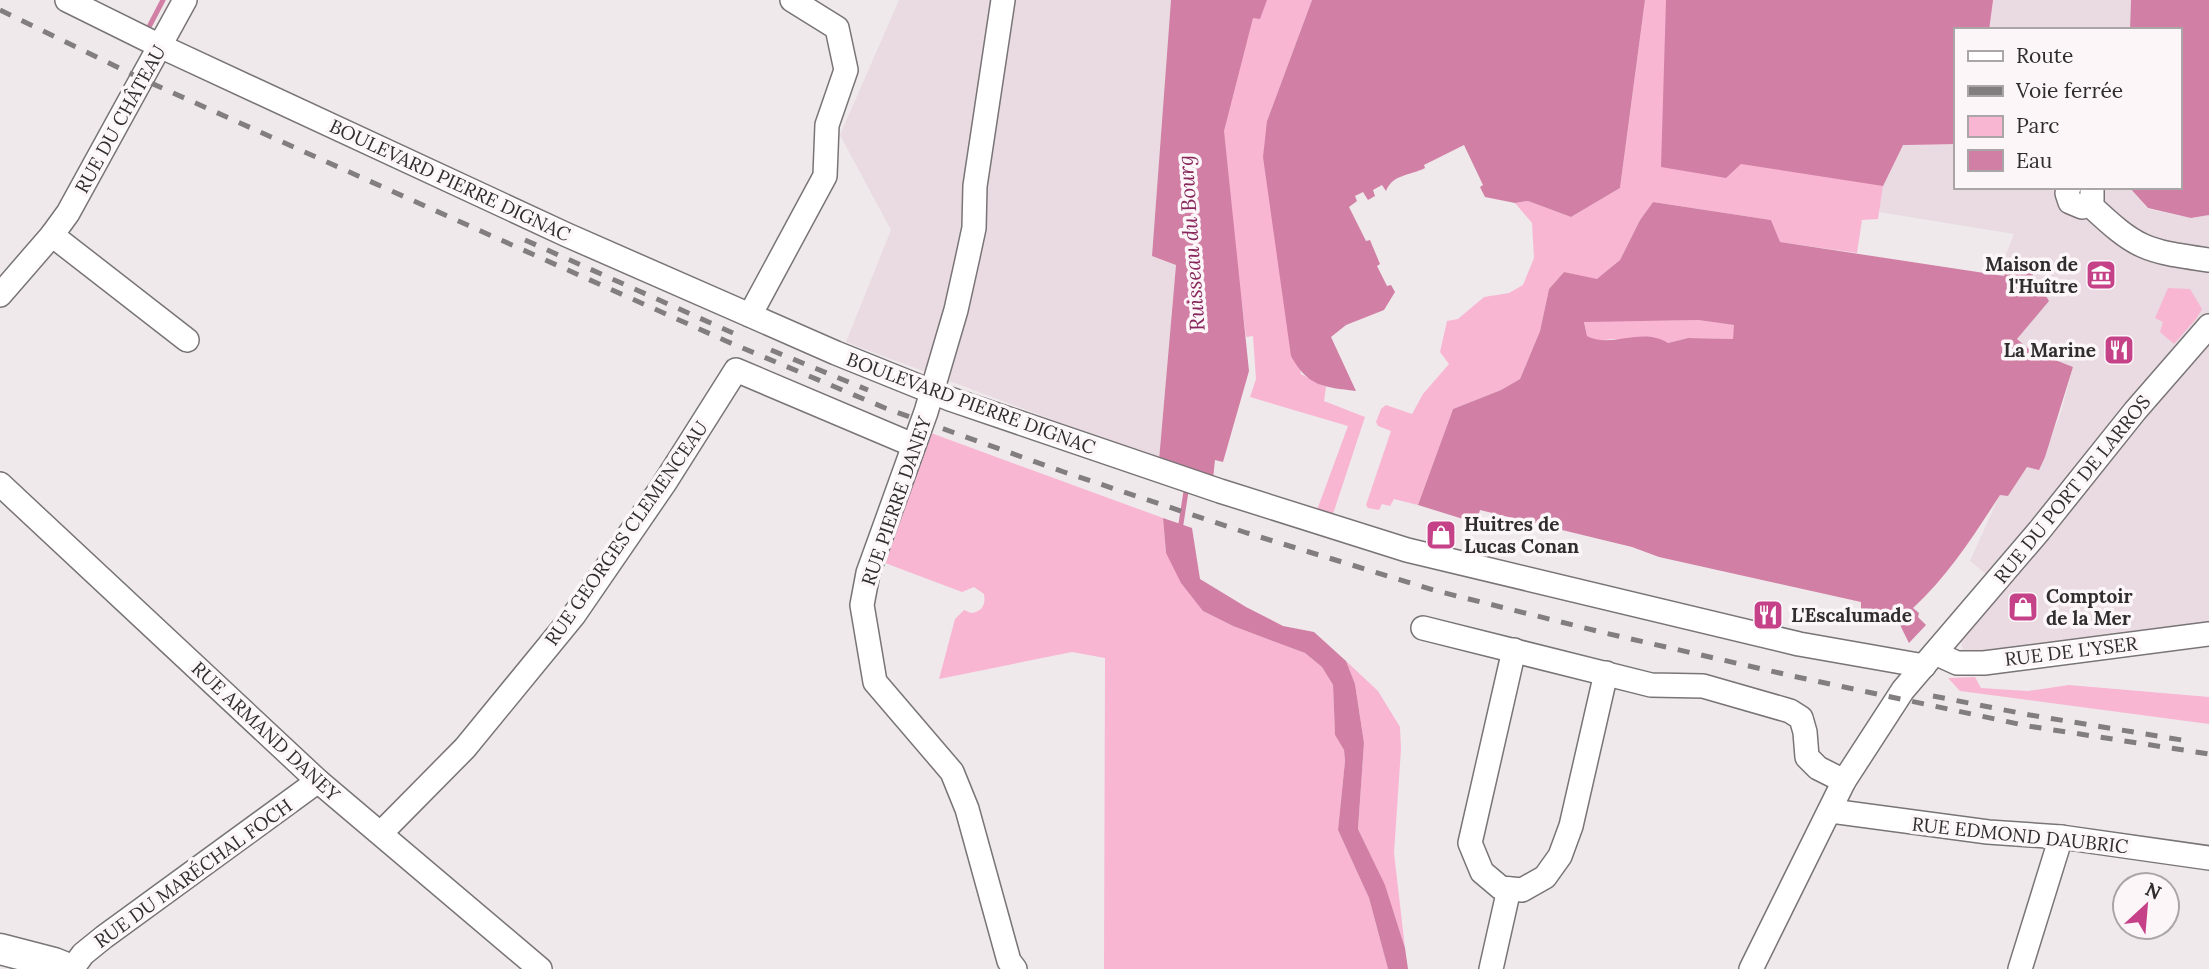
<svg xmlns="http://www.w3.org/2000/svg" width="2209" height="969" viewBox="0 0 2209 969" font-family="Lora,serif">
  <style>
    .built { fill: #e9dbe1 }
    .green { fill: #f8b6d3 }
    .water { fill: #d17fa5; fill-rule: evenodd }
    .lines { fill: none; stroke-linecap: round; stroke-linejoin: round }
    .stream { stroke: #d17fa5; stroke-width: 5 }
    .minor-casing { stroke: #797476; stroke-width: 26 }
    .major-casing { stroke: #797476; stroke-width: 33 }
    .minor { stroke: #fff; stroke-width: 23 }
    .major { stroke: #fff; stroke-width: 30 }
    .rail { stroke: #827e80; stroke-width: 5; stroke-dasharray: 12 12; stroke-linecap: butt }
    .labels { text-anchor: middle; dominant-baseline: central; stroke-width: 7; stroke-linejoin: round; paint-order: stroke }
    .street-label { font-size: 19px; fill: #2f2d2e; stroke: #fcf6f9 }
    .poi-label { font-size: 19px; font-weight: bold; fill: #2f2d2e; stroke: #fcf6f9; text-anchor: start }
    .water-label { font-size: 21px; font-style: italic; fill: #88275c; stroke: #fcf6f9 }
  </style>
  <rect width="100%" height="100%" fill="#efe9eb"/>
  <g class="built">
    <path d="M 899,0 L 1171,0 L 1152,256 L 1176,264 L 1159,460 L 846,342 L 891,230 L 840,135 Z"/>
    <path d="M 1993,0 L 2131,0 L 2130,30 L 1989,30 Z"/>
    <path d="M 1955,144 L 1955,187 L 2129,187 L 2148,209 L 2191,218 L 2209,215 L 2209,624 L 1971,655 L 1963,650 L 1960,638 L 2002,587 L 1970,561 L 2000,494 L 2008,496 L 2027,467 L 2039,469 L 2061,412 L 2073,367 L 2030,350 L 2017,339 L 2048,301 L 2027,265 L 2004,276 L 1998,275 L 2014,234 L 1879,212 L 1883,186 L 1903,145 Z"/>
  </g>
  <g class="green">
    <path d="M 1212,0 L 1312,0 L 1267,121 L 1301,374 L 1326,387 L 1324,401 L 1365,417 L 1333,514 L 1317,510 L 1348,426 L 1250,397 L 1256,379 L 1253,336 L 1246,337 L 1206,11 Z"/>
    <path d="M 1645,0 L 1993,0 L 1989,30 L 1955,30 L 1955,144 L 1903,145 L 1883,186 L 1878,219 L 1862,220 L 1857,253 L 1779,242 L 1771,220 L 1653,202 L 1640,220 L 1620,260 L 1597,280 L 1564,272 L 1549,289 L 1540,331 L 1520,379 L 1501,390 L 1453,409 L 1418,505 L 1394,499 L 1390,506 L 1382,504 L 1379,510 L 1368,508 L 1366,505 L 1391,431 L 1378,426 L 1376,422 L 1381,409 L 1386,405 L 1412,414 L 1423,394 L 1449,364 L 1440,352 L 1447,321 L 1458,319 L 1484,297 L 1509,293 L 1523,285 L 1534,258 L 1532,223 L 1515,203 L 1528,201 L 1571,217 L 1620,188 Z"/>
    <path d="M 2168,288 L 2190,289 L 2202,309 L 2196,319 L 2174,344 L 2160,332 L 2163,322 L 2155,318 Z"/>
    <path d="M 1698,320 L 1735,325 L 1733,339 L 1688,338 L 1668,343 L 1612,339 L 1597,341 L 1587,336 L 1584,321 Z"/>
    <path d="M 931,433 L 1163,518 L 1166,553 L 1203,611 L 1233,626 L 1305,653 L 1322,667 L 1333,685 L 1335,735 L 1344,750 L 1345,761 L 1338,830 L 1369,898 L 1388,969 L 1104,969 L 1105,658 L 1072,652 L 939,679 L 955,619 L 964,610 L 971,613 C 982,612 986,605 984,594 L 974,587 L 962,592 L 885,563 Z"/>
    <path d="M 1346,661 L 1378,691 L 1400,727 L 1401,749 L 1394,853 L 1405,948 L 1385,886 L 1358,829 L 1364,743 L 1355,684 Z"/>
    <path d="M 1975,677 L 1981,688 L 2028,691 L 2069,685 L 2209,697 L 2209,724 L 1960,691 L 1948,678 Z"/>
  </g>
  <g class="water">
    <path d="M 1171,0 L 1267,0 L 1260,19 L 1253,18 L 1224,131 L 1249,371 L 1223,462 L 1215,460 L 1213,479 L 1159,460 L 1176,265 L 1152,256 Z"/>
    <path d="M 1312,0 L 1645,0 L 1620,188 L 1571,217 L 1528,201 L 1515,203 L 1485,197 L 1480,187 L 1483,185 L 1464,145 L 1424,165 L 1425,168 C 1409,176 1393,174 1386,191 L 1382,185 L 1373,190 L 1375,196 L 1368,200 L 1363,192 L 1355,196 L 1357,201 L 1349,207 L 1366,241 L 1370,240 L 1380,264 L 1377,266 L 1387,286 L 1391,285 L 1395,292 L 1384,310 L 1346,325 L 1331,337 L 1356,391 C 1324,387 1308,387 1291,356 L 1263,157 L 1267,121 Z"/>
    <path d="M 1666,0 L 1993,0 L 1989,30 L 1955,30 L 1955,144 L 1903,145 L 1883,186 L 1741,164 L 1726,178 L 1661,167 Z"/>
    <path d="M 2131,0 L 2209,0 L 2209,215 L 2191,218 L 2148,208 L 2129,187 L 2179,187 L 2179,30 L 2130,30 Z"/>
    <path d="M 1653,202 L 1771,220 L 1780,242 L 2004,276 L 2009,262 L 2027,265 L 2049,301 L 2017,339 L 2030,350 L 2073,367 L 2045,457 L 2039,470 L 2027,467 L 2008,496 L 2000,495 C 1974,535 1949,575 1913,608 L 1919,613 L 1918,617 L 1926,625 L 1909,643 L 1899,623 L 1861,615 L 1861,602 L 1659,557 L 1632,547 L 1480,510 L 1476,523 L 1418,505 L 1453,409 L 1501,390 L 1520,379 L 1540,331 L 1549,289 L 1564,272 L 1597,279 L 1620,260 L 1640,220 ZM 1698,320 L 1734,325 L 1733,339 L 1688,338 L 1668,343 C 1642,326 1611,349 1587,336 L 1584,322 Z"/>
    <path d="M 1163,518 L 1192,528 L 1200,579 L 1246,607 L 1283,626 L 1314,632 L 1346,661 L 1355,684 L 1364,743 L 1358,829 L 1385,885 L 1405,948 L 1408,969 L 1388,969 L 1369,898 L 1338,830 L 1345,761 L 1344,750 L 1335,735 L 1333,685 L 1322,667 L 1305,653 L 1233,626 L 1203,611 L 1181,583 L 1166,553 Z"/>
  </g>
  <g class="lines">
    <g class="stream">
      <path d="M 150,25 L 163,0"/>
      <path d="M 1180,530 L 1187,485"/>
    </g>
    <g class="minor-casing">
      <g id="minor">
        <path d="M 67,0 L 160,46 L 567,235 L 836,353 L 950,399 L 1220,491 L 1407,550 L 1799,644 L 1924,666"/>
        <path d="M 1003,0 L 975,186 L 974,228 L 968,256 L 956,310 L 926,412 L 868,573 L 862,605 L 875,682 L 952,772 L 967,809 L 1009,961 L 1015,969"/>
        <path d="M 2069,187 L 2067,193 L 2070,202 L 2082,207 L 2092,200 L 2092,187"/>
        <path d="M 2089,204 C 2137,249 2144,251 2209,260"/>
        <path d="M 52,235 L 187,340"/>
        <path d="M 0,295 L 52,235 L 68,213 L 185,0"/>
        <path d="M 750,315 L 825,176 L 827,125 L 846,70 L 837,28 L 792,0"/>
        <path d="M 0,484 L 318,781 L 540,969"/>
        <path d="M 1423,628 L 1651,685 L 1703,686 L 1790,711 L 1801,718 L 1805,732 L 1807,757 L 1818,768 L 1844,781"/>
        <path d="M 1514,650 L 1470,843 L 1482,872 L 1501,888 L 1522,890 L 1545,877 L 1560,856 L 1571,826 L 1606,673"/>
        <path d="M 1935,653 L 1957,663 L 1984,663 L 2209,634"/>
        <path d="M 1831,811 L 1988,832 L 2061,837 L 2209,858"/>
        <path d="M 381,833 L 465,748 L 574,615 L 664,484 L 736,370 L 913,445"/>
        <path d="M 72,969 L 83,954 L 104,937 L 318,781"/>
        <path d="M 1491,969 L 1509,889"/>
        <path d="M 1751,969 L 1844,781 L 1903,690 L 2039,531 L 2135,411 L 2209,326"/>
        <path d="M 2020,969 L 2061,837"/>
      </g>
    </g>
    <g class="major-casing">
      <path id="major" d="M 0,949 L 54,963 L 69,969"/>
    </g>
    <use href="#minor" class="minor"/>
    <use href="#major" class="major"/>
    <g class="rail">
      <path d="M 0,10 L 142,79 L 726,341 L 885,408 L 1064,472 L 1247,533 L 1437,591 L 1605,633 L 1797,677 L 2028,726 L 2209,754"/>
      <path d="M 525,240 L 733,333"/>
      <path d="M 771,350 L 868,390"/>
      <path d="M 1933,696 L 2030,715 L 2188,741"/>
    </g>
  </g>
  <defs>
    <g id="museum-square" transform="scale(1.575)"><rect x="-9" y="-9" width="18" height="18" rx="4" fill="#c54289" stroke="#fcf6f9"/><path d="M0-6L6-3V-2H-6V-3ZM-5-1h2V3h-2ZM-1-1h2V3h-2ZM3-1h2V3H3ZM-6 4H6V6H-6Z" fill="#fff"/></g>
    <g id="restaurant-square" transform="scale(1.575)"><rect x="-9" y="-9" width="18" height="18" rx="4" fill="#c54289" stroke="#fcf6f9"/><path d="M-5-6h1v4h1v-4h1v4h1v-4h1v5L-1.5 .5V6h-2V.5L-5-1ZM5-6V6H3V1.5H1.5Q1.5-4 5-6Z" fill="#fff"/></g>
    <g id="shop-square" transform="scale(1.575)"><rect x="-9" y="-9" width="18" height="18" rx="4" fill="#c54289" stroke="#fcf6f9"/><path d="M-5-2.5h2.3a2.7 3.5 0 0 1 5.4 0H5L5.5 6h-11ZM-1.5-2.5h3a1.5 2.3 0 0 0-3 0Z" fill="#fff"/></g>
  </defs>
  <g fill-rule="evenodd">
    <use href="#museum-square" x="2101" y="275"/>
    <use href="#restaurant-square" x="2119" y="350"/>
    <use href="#shop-square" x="1441" y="535"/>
    <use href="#shop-square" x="2023" y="607"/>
    <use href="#restaurant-square" x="1768" y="615"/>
  </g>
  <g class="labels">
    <g class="street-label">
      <text transform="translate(120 119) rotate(-61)">RUE DU CHÂTEAU</text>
      <text transform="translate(450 180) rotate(25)">BOULEVARD PIERRE DIGNAC</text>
      <text transform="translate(971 403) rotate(20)">BOULEVARD PIERRE DIGNAC</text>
      <text transform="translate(2072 489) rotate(-51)">RUE DU PORT DE LARROS</text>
      <text transform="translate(896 501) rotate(-71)">RUE PIERRE DANEY</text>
      <text transform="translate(626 533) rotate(-55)">RUE GEORGES CLEMENCEAU</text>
      <text transform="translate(2071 651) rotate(-7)">RUE DE L'YSER</text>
      <text transform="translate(266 731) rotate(43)">RUE ARMAND DANEY</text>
      <text transform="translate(2020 835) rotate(6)">RUE EDMOND DAUBRIC</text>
      <text transform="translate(193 873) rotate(-36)">RUE DU MARÉCHAL FOCH</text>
    </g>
    <g class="poi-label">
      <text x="2078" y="264" text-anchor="end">Maison de<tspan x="2078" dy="22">l'Huître</tspan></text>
      <text x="2096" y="350" text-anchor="end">La Marine</text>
      <text x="1464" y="524">Huitres de<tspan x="1464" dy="22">Lucas Conan</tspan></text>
      <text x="2046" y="596">Comptoir<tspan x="2046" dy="22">de la Mer</tspan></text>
      <text x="1791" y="615">L'Escalumade</text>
    </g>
    <g class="water-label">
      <text transform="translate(1191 243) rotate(-94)">Ruisseau du Bourg</text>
    </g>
  </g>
  <rect x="1954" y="28" width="228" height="161" fill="#fcf6f9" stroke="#aaa6a8" stroke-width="2"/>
  <rect x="1968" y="51" width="35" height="10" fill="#ffffff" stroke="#aaa6a8" stroke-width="2"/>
  <text x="2016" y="63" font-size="21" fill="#2f2d2e">Route</text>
  <rect x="1968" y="86" width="35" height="10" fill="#827e80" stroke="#aaa6a8" stroke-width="2"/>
  <text x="2016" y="98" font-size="21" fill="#2f2d2e">Voie ferrée</text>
  <rect x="1968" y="116" width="35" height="21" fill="#f8b6d3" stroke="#aaa6a8" stroke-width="2"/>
  <text x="2016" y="133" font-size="21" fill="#2f2d2e">Parc</text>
  <rect x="1968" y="150" width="35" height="21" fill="#d17fa5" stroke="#aaa6a8" stroke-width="2"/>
  <text x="2016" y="168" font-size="21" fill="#2f2d2e">Eau</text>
  <g transform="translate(2146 906) rotate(26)"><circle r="33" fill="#fcf6f9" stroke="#aaa6a8" stroke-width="2"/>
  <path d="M0-5L12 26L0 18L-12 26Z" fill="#c54289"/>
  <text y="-10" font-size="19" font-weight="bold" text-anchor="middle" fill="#2f2d2e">N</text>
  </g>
</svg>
